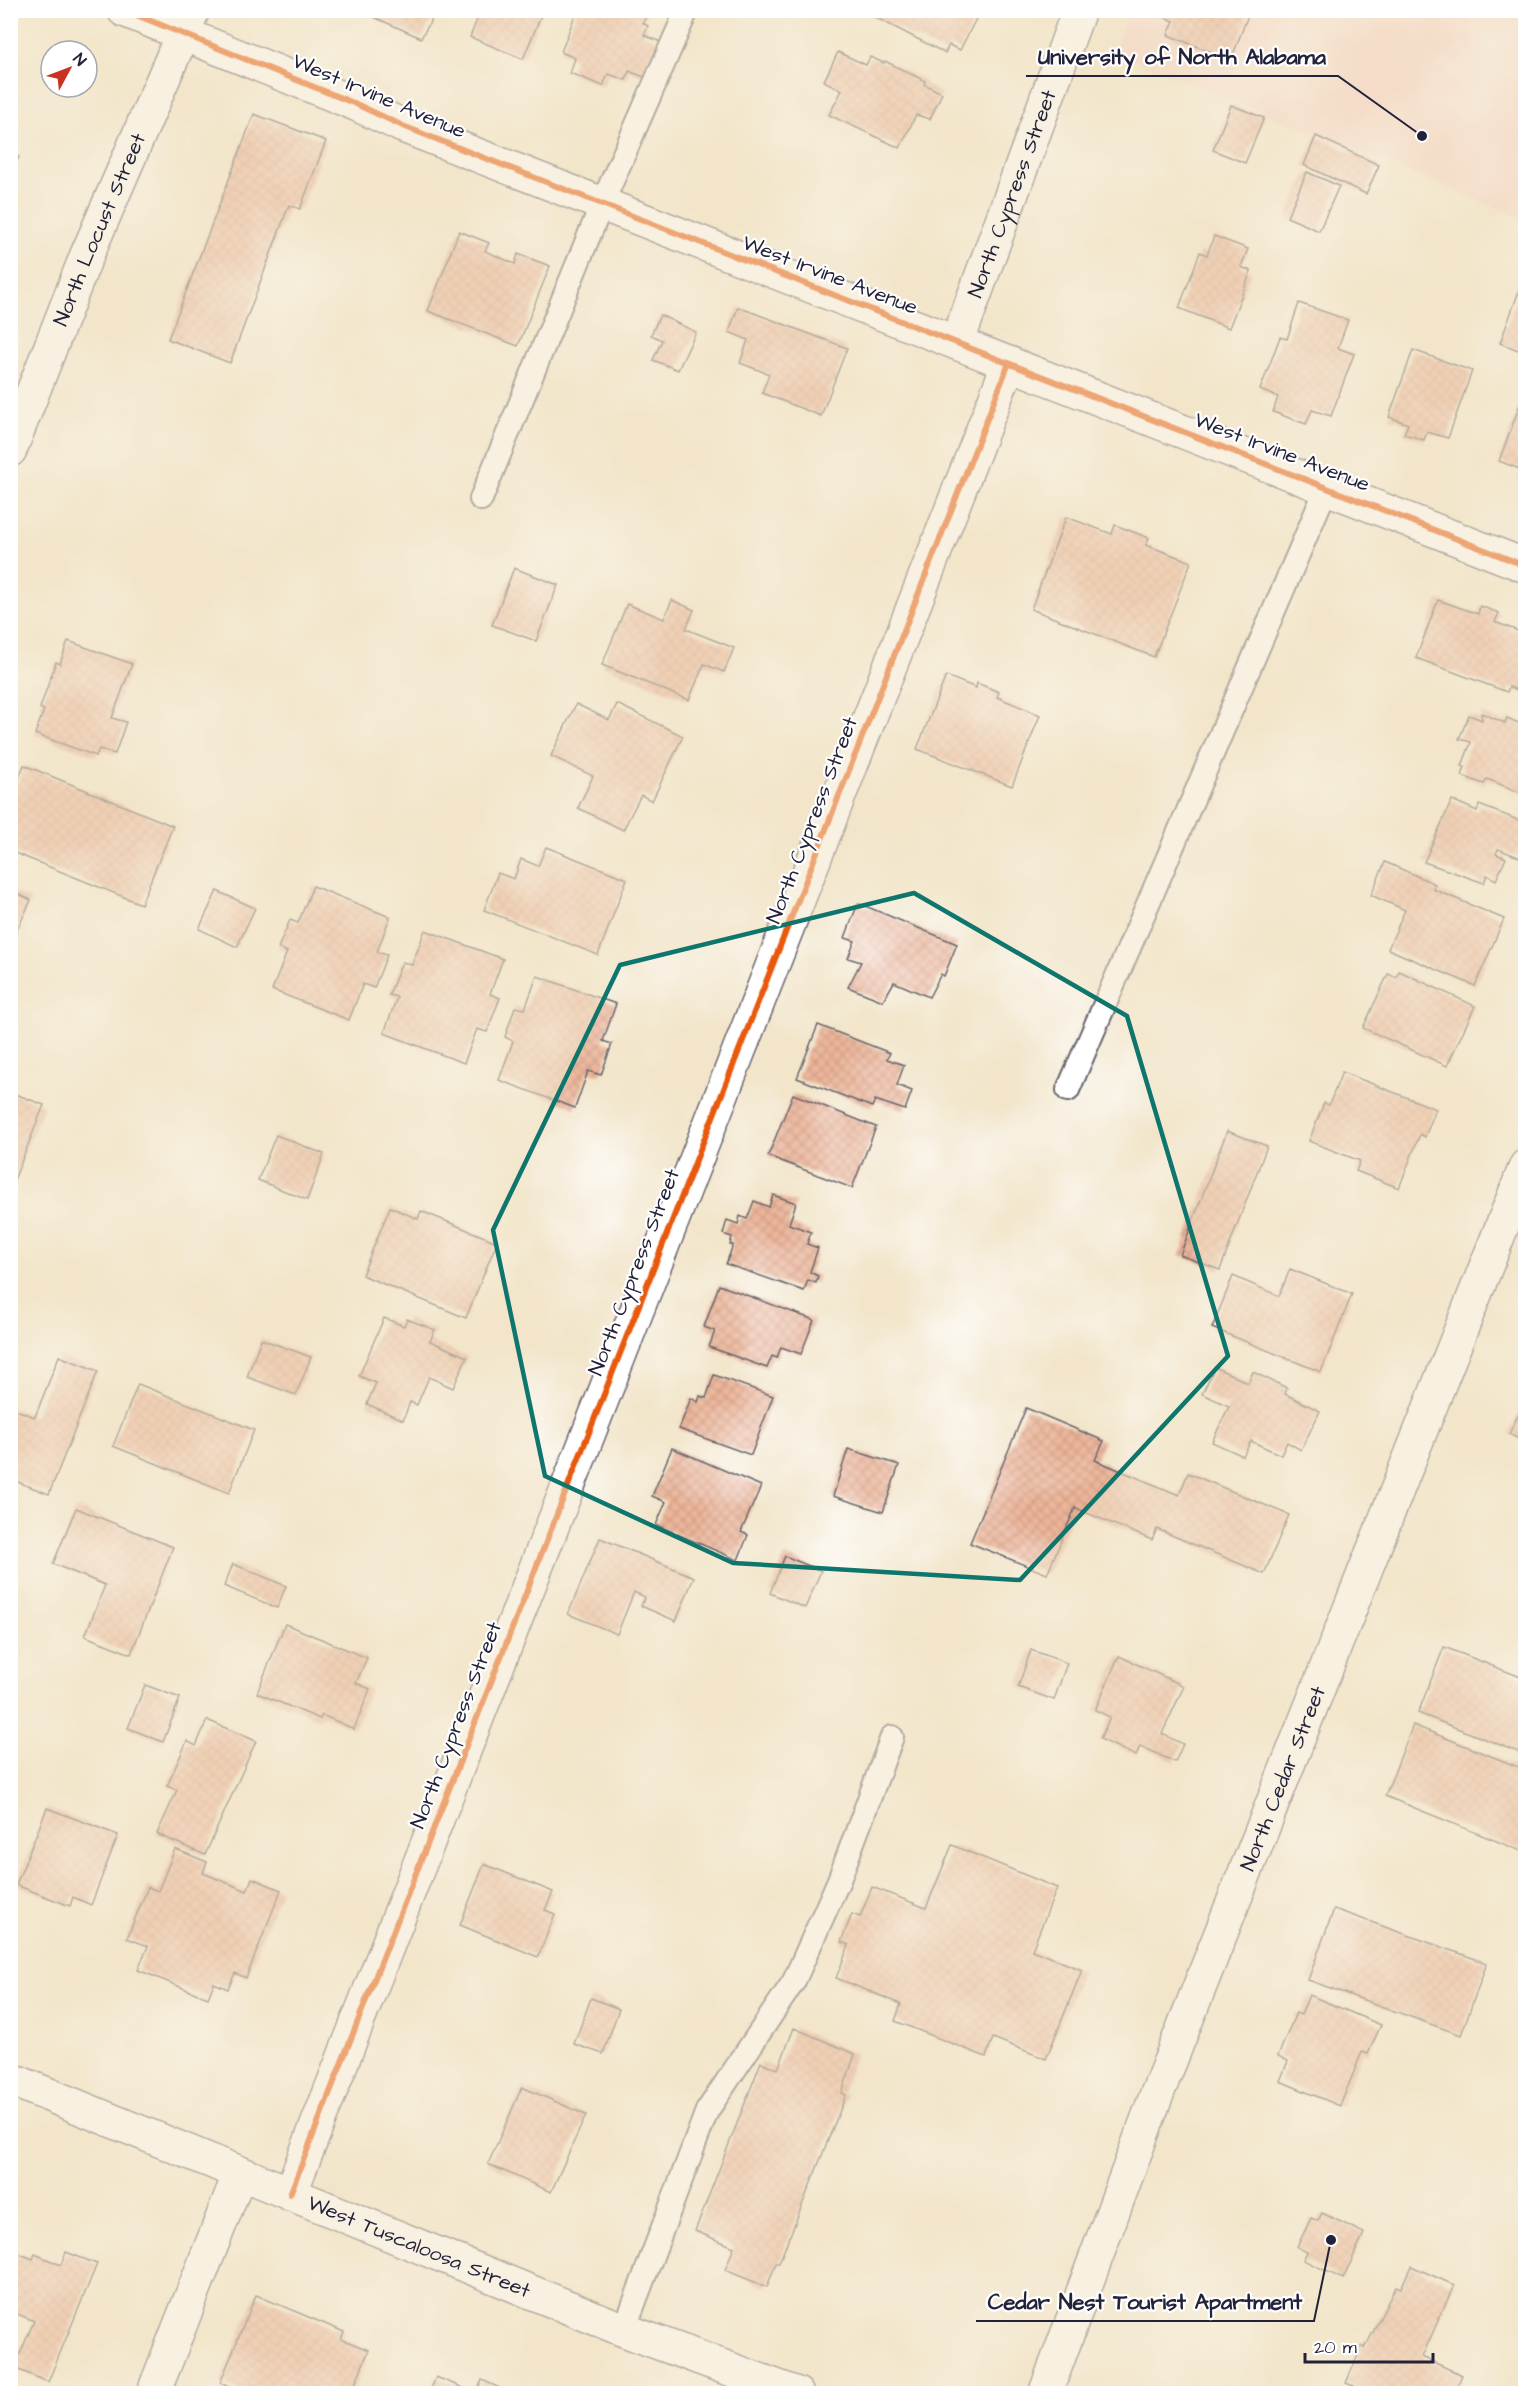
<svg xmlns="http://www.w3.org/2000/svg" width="1536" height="2404" viewBox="0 0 1536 2404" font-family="'Architects Daughter',sans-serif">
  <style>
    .built { fill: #f6d1c5 }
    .building { fill: url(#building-cross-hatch) }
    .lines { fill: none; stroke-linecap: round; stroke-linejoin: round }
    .service-casing { stroke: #6b666d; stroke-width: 26 }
    .minor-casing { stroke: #6b666d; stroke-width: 36 }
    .tertiary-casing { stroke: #6b666d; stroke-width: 36 }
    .service { stroke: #fff; stroke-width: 22 }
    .minor { stroke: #fff; stroke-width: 33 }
    .tertiary { stroke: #fff; stroke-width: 33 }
    .cycleway-casing { stroke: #fff; stroke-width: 10 }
    .cycleway { stroke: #e8590c; stroke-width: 6 }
    .marked { fill: none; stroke: #0f766e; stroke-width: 4.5; stroke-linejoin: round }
    .labels { text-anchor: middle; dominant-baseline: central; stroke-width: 4.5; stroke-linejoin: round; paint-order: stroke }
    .street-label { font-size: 21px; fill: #22223b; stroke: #fff }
    .leader { fill: none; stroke: #22223b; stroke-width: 2 }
    .callout-dot { fill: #22223b; stroke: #fff; stroke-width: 2 }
    .callout-label { font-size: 22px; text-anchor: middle; font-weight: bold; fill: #22223b; stroke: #fff; stroke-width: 4.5; stroke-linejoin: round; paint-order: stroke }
  </style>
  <defs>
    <pattern id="building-cross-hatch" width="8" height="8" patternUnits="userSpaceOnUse" patternTransform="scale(1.5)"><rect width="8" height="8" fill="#edb69a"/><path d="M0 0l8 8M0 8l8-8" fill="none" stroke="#cb9c86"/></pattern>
  </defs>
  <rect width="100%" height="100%" fill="#fff"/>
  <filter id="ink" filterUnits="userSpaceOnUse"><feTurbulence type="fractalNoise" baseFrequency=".0167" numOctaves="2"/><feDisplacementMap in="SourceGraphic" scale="12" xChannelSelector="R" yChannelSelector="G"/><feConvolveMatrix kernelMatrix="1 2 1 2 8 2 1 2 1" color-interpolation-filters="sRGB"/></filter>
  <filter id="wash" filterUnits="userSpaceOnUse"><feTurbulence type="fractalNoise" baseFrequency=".008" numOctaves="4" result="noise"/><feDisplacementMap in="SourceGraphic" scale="24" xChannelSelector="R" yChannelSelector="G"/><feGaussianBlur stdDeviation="1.35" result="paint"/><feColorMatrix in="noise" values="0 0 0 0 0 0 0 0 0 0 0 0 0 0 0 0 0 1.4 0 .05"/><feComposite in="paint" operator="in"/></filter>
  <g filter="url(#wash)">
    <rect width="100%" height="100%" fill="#f2e5ca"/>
    <path class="built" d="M 1129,11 L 1525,11 L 1525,219 L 1113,52 Z"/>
    <g id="blocks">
      <g class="building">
        <path d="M 377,10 L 437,10 L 421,38 L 374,17 Z"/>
        <path d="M 481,10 L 546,10 L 542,13 L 523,59 L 470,37 Z"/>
        <path d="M 577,10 L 648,12 L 643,23 L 648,26 L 644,35 L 663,43 L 649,79 L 629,71 L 626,80 L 608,74 L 603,86 L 570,73 L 575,58 L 561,52 Z"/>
        <path d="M 861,10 L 979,10 L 980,11 L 960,50 L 949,45 L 945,53 Z"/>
        <path d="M 1169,10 L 1250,10 L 1231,60 L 1168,35 L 1174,21 L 1166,18 Z"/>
        <path d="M 838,52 L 866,65 L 870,57 L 884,63 L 885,61 L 925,81 L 924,84 L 942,93 L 930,119 L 916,115 L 900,148 L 829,115 L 842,90 L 824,81 Z"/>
        <path d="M 1231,105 L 1264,118 L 1245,163 L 1213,150 Z"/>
        <path d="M 254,114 L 326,141 L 300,209 L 289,205 L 230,363 L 168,339 Z"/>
        <path d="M 1316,136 L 1379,165 L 1366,194 L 1304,165 Z"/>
        <path d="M 10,153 L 19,157 L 10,176 Z"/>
        <path d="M 1307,172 L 1339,186 L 1319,231 L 1287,217 Z"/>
        <path d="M 459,231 L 489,243 L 485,251 L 515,264 L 518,254 L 550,266 L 518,346 L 428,311 Z"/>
        <path d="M 1214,236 L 1248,249 L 1241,267 L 1251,271 L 1229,328 L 1179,308 L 1200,252 L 1207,255 Z"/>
        <path d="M 1522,283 L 1526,284 L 1526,353 L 1500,343 Z"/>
        <path d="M 1299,303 L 1348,320 L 1338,348 L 1354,354 L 1331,416 L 1312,410 L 1306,424 L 1273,412 L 1278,397 L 1260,390 L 1280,337 L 1287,339 Z"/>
        <path d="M 738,307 L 847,348 L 821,416 L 762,393 L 769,374 L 740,363 L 748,340 L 729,332 Z"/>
        <path d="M 660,315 L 696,332 L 678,370 L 653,360 L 662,340 L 651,335 Z"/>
        <path d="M 1413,350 L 1472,371 L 1448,438 L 1427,432 L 1424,440 L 1404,434 L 1408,424 L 1389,417 Z"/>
        <path d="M 1525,391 L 1526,391 L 1526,482 L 1518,480 L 1522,470 L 1499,461 Z"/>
        <path d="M 1066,517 L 1112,534 L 1115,525 L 1149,538 L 1146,545 L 1191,562 L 1154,657 L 1031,609 Z"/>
        <path d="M 514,568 L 558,585 L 536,641 L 492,625 Z"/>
        <path d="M 672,600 L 694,610 L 686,629 L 734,648 L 724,672 L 704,664 L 689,700 L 602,665 L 627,604 L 664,619 Z"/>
        <path d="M 1438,600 L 1478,614 L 1480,606 L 1499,613 L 1495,622 L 1518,631 L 1520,625 L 1526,627 L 1526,693 L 1509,687 L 1507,692 L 1416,658 Z"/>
        <path d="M 68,641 L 132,664 L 112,718 L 126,722 L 115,754 L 99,749 L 96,756 L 35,734 L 44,710 L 40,708 L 56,662 L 60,664 Z"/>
        <path d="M 946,676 L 976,688 L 977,683 L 999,692 L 997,697 L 1040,715 L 1012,786 L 917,749 Z"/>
        <path d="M 576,704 L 609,720 L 617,704 L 683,736 L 652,801 L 641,795 L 623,830 L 578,808 L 593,776 L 551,756 Z"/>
        <path d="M 1481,713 L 1505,723 L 1507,718 L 1526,726 L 1526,795 L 1487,779 L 1484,784 L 1462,776 L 1465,767 L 1462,766 L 1471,742 L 1459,739 L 1469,715 L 1482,720 Z"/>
        <path d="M 24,765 L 173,826 L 141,904 L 10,851 L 10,785 L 15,787 Z"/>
        <path d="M 1452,800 L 1477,811 L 1479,805 L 1526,823 L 1526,860 L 1498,849 L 1496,854 L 1506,858 L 1496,880 L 1487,875 L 1484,883 L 1424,862 Z"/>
        <path d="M 546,847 L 627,879 L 598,955 L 484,910 L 498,873 L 514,879 L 521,859 L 538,866 Z"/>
        <path d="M 1385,862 L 1435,884 L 1433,889 L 1504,919 L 1475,986 L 1388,949 L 1405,910 L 1371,895 Z"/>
        <path d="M 313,886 L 390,917 L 377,952 L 387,955 L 374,988 L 363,984 L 349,1020 L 272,990 L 287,952 L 278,948 L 290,920 L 298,923 Z"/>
        <path d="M 10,890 L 31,900 L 10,945 Z"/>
        <path d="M 217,891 L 255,908 L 237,947 L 199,929 Z"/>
        <path d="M 858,903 L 957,944 L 944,976 L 941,974 L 929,997 L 894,982 L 883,1001 L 848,987 L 861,962 L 848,958 L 855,941 L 845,938 Z"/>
        <path d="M 425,930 L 503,959 L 490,994 L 500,998 L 487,1032 L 477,1029 L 464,1063 L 384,1033 L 397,997 L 389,995 L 402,962 L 412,965 Z"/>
        <path d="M 1399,971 L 1475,1006 L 1447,1066 L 1363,1028 L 1388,974 L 1396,977 Z"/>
        <path d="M 537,976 L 616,1004 L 603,1041 L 612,1044 L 601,1075 L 588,1071 L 575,1108 L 499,1080 L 513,1041 L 505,1037 L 515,1007 L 525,1009 Z"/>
        <path d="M 818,1025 L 890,1053 L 887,1059 L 904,1065 L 897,1085 L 912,1091 L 905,1110 L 875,1100 L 872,1107 L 797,1078 Z"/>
        <path d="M 1342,1072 L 1436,1109 L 1425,1137 L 1420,1134 L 1399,1188 L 1356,1171 L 1360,1161 L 1309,1141 L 1324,1103 L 1329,1105 Z"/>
        <path d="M 10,1092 L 44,1105 L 12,1185 L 10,1184 Z"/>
        <path d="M 793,1094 L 876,1127 L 852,1188 L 768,1156 Z"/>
        <path d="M 1227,1131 L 1267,1146 L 1220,1270 L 1180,1255 Z"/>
        <path d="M 276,1135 L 324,1154 L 307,1200 L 258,1180 Z"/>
        <path d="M 773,1195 L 796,1203 L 789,1224 L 811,1232 L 807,1244 L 818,1248 L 810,1272 L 818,1276 L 816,1283 L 808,1280 L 804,1291 L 726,1264 L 733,1245 L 730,1245 L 732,1237 L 723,1234 L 727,1220 L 738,1224 L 740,1216 L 747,1219 L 754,1201 L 769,1207 Z"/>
        <path d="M 390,1207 L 418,1219 L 421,1211 L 497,1242 L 466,1318 L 362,1275 Z"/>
        <path d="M 1290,1269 L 1352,1294 L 1321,1372 L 1212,1328 L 1233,1276 L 1279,1296 Z"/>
        <path d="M 719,1285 L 814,1320 L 801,1354 L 781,1347 L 777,1358 L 772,1356 L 767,1368 L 709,1347 L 715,1331 L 704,1327 Z"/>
        <path d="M 384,1318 L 404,1326 L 407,1319 L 435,1330 L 430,1341 L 467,1357 L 453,1388 L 429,1377 L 417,1405 L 410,1402 L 403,1420 L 367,1404 L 376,1383 L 359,1376 Z"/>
        <path d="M 261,1339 L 311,1357 L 296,1395 L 247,1377 Z"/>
        <path d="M 59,1356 L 98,1371 L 49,1494 L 10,1479 L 10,1410 L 11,1408 L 35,1417 Z"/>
        <path d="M 1215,1367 L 1248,1383 L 1253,1372 L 1287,1388 L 1285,1394 L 1320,1411 L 1301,1450 L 1287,1442 L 1281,1455 L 1251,1441 L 1243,1456 L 1212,1442 L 1229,1406 L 1202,1394 Z"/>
        <path d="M 714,1375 L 773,1396 L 751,1455 L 679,1429 L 691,1398 L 698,1402 L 700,1396 L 706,1398 Z"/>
        <path d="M 138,1384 L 254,1430 L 229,1493 L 113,1446 Z"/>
        <path d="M 1526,1399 L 1526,1452 L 1521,1450 L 1525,1442 L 1509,1434 Z"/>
        <path d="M 1026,1408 L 1104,1441 L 1095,1460 L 1179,1495 L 1188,1473 L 1289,1515 L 1264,1574 L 1157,1529 L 1152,1540 L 1075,1508 L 1047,1574 L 970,1543 Z"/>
        <path d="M 672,1448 L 761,1486 L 741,1532 L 748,1535 L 738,1560 L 656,1525 L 666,1502 L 652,1496 Z"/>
        <path d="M 848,1449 L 899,1465 L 883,1512 L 833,1496 Z"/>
        <path d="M 76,1508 L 173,1547 L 131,1654 L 85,1636 L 105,1585 L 53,1564 Z"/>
        <path d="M 600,1538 L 694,1577 L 676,1621 L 641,1606 L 645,1597 L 634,1592 L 617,1634 L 568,1614 Z"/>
        <path d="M 785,1556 L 821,1571 L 805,1608 L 770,1593 Z"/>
        <path d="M 233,1564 L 286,1586 L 277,1608 L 224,1586 Z"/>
        <path d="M 285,1624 L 367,1658 L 356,1683 L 370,1689 L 354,1729 L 322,1715 L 320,1719 L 257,1693 Z"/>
        <path d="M 1444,1647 L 1526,1679 L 1526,1755 L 1418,1713 Z"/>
        <path d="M 1031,1650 L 1067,1663 L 1054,1700 L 1018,1687 Z"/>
        <path d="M 1119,1656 L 1184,1686 L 1162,1734 L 1183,1744 L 1175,1762 L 1140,1746 L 1136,1756 L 1100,1739 L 1110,1717 L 1095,1710 Z"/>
        <path d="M 145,1685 L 180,1698 L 163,1742 L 128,1728 Z"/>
        <path d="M 207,1720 L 256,1741 L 205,1855 L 157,1834 L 177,1790 L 167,1786 L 187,1741 L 196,1746 Z"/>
        <path d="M 1413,1725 L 1526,1770 L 1526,1853 L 1385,1796 Z"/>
        <path d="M 47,1808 L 118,1835 L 91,1905 L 73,1897 L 70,1906 L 16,1885 Z"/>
        <path d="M 952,1845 L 1057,1888 L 1032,1950 L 1082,1970 L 1046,2059 L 993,2038 L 986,2057 L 895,2021 L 901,2004 L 836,1978 L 849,1945 L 841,1942 L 852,1914 L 860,1917 L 872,1887 L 926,1908 Z"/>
        <path d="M 175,1849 L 207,1862 L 203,1873 L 247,1891 L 252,1878 L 281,1890 L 246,1978 L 235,1973 L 228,1989 L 214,1983 L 208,1998 L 138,1970 L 148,1946 L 127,1938 L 148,1887 L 158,1891 Z"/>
        <path d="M 484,1864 L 553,1892 L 545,1910 L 555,1914 L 538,1957 L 460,1925 Z"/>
        <path d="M 1334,1909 L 1487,1963 L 1461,2035 L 1308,1980 Z"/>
        <path d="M 1309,1995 L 1381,2025 L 1368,2054 L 1362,2052 L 1340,2106 L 1280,2081 L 1288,2061 L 1278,2056 L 1296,2013 L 1301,2015 Z"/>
        <path d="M 591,1998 L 619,2009 L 603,2054 L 574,2044 Z"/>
        <path d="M 794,2028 L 855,2054 L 842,2093 L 846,2095 L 779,2263 L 776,2263 L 767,2287 L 725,2270 L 734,2247 L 695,2231 L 761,2062 L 778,2069 Z"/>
        <path d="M 522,2087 L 586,2115 L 551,2192 L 488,2164 Z"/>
        <path d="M 1322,2213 L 1364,2233 L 1343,2279 L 1303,2260 L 1307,2252 L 1297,2247 L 1311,2218 L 1318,2221 Z"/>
        <path d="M 10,2250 L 33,2259 L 35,2254 L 61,2265 L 66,2252 L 97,2264 L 48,2382 L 14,2368 L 34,2321 L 10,2311 Z"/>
        <path d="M 1411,2266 L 1454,2285 L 1422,2357 L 1462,2375 L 1455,2392 L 1458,2394 L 1351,2394 L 1354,2386 L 1346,2383 L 1362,2346 L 1365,2348 L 1396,2286 L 1401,2288 Z"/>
        <path d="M 256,2295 L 344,2332 L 341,2339 L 369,2350 L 351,2394 L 320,2394 L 313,2391 L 312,2394 L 245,2394 L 220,2383 Z"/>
        <path d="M 436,2377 L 476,2393 L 482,2380 L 513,2394 L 429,2394 Z"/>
      </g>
    </g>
  </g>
  <g filter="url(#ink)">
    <use href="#blocks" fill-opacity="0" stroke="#6b666d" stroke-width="1.5"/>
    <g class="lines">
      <g class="service-casing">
        <g id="service">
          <path d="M 481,499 L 602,204 L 687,10"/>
          <path d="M 1068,1090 L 1327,487"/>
          <path d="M 624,2330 L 707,2111 L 794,1981 L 839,1880 L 892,1737"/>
        </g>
      </g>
      <g class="minor-casing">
        <g id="minor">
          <path id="s1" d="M 957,343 L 1079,10"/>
          <path id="s2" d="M 10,450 L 86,257 L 193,10"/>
          <path id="s3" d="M 10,2079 L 624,2330 L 797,2394"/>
          <path d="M 290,2194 L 1009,363"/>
          <path d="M 153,2394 L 240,2173"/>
        </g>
      </g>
      <g class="tertiary-casing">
        <g id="tertiary">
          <path d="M 124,10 L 356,104 L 403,126 L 1526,566"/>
          <path id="s4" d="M 1045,2394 L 1155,2099 L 1526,1166"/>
        </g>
      </g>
      <use href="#service" class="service"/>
      <use href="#minor" class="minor"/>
      <use href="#tertiary" class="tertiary"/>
      <g class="cycleway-casing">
        <g id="cycleway">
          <path d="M 124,10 L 356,104 L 403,126 L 1526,566"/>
          <path d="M 290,2194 L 1009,363"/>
        </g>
      </g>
      <use href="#cycleway" class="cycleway"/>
    </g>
  </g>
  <path d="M0 0H1536V2404H0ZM 914,893 L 1127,1016 L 1228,1356 L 1020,1580 L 733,1563 L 545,1476 L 493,1230 L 620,965 Z" fill="#f2e5ca" fill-opacity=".55" fill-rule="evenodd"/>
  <path class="marked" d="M 914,893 L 1127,1016 L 1228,1356 L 1020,1580 L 733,1563 L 545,1476 L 493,1230 L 620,965 Z"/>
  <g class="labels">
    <g class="street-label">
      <text transform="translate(379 96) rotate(23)">West Irvine Avenue</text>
      <text stroke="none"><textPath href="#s1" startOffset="159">North Cypress Street</textPath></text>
      <text stroke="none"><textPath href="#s2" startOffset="238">North Locust Street</textPath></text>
      <text transform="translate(830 275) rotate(21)">West Irvine Avenue</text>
      <text transform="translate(1282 452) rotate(21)">West Irvine Avenue</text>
      <text transform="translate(812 820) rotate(-69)">North Cypress Street</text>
      <text transform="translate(634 1272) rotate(-69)">North Cypress Street</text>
      <text transform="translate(456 1725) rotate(-69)">North Cypress Street</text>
      <text stroke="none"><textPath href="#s4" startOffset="660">North Cedar Street</textPath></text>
      <text stroke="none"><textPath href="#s3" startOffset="442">West Tuscaloosa Street</textPath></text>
    </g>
  </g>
  <path class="leader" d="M1422 136L1338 76H1026M1331 2240L1314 2321H976"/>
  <g class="callout-dot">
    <circle cx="1422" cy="136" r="6"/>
    <circle cx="1331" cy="2240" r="6"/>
  </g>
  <g class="callout-label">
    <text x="1182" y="64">University of North Alabama</text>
    <text x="1145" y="2309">Cedar Nest Tourist Apartment</text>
  </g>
  <rect width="1536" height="2404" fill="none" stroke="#fff" stroke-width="36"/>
  <g transform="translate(69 69) rotate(49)"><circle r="28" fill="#ffffff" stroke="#a7a7b1" stroke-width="1.5"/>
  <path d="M0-4.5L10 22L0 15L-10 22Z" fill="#c8321e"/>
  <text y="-9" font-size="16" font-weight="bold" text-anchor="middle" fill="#22223b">N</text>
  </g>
  <path d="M1305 2353v9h128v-9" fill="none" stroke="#22223b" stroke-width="3"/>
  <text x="1314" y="2353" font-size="18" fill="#22223b" stroke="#ffffff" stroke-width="4.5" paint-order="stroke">20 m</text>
</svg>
